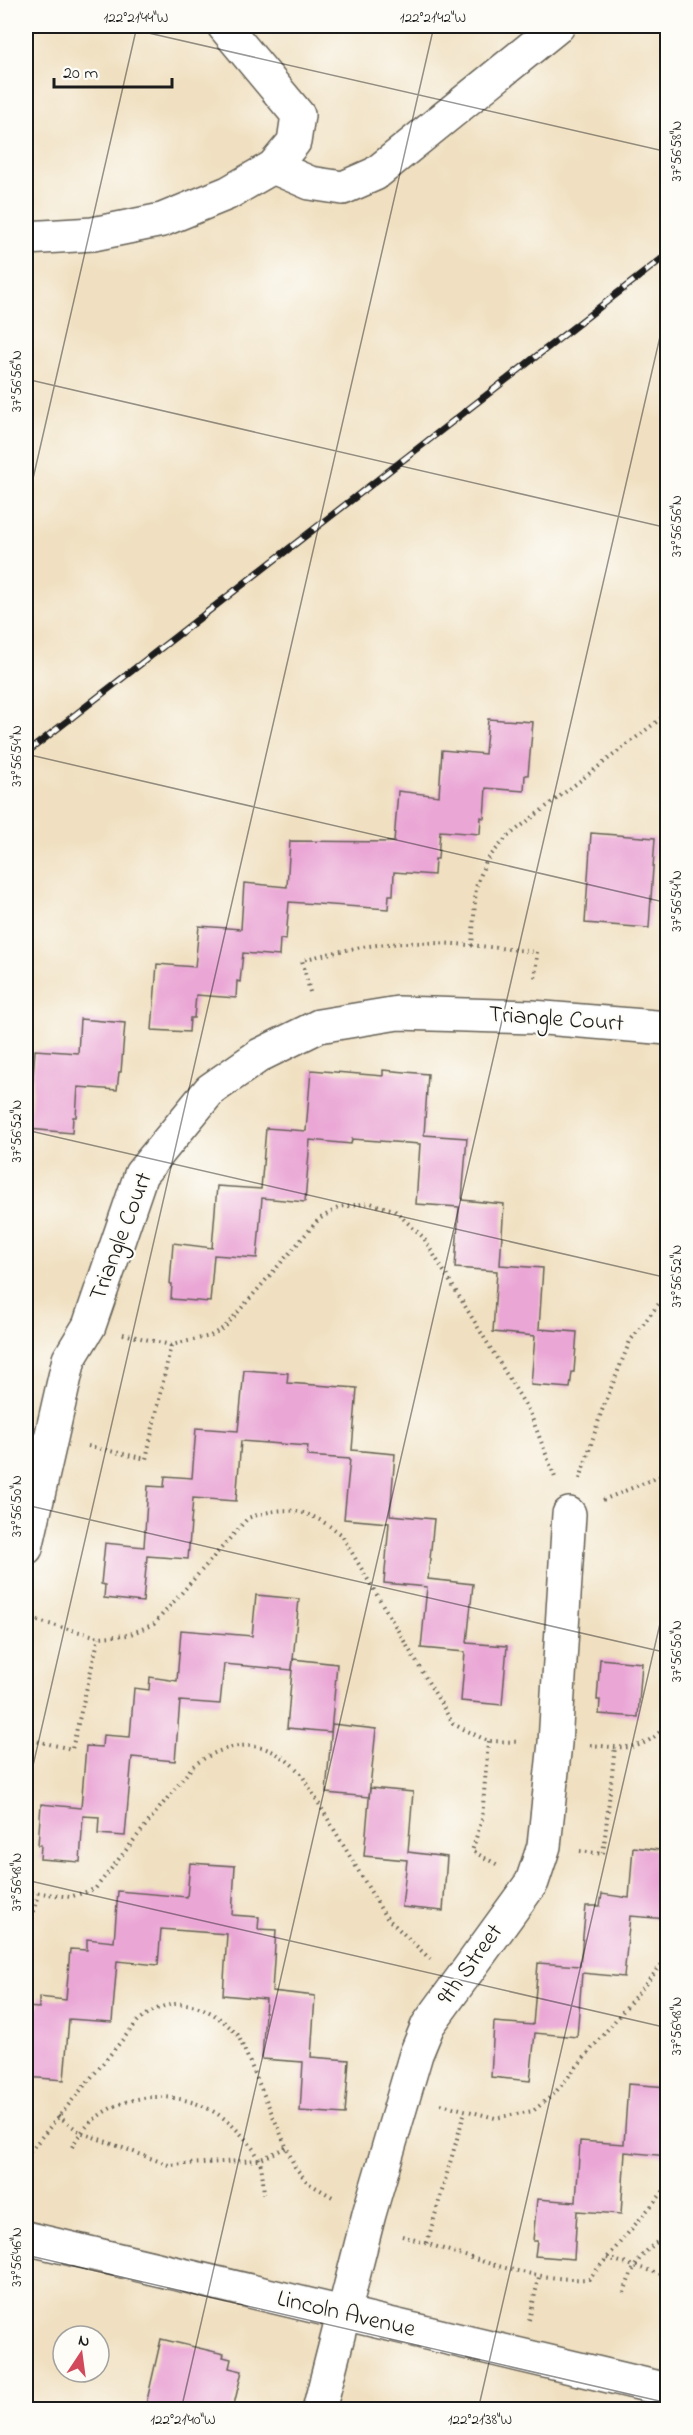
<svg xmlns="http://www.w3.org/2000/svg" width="693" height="2435" viewBox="0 0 693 2435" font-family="'Indie Flower',sans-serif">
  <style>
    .building { fill: #eaa6d5 }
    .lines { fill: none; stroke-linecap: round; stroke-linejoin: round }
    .minor-casing { stroke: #666156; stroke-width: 36 }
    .path { stroke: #666156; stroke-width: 4; stroke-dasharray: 1.5 4.5; stroke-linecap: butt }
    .minor { stroke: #fff; stroke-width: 33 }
    .rail-casing { stroke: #1c1c1c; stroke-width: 7 }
    .rail { stroke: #fdfcf7; stroke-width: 4.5; stroke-dasharray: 14; stroke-linecap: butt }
    .ticks { fill: none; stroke: #1c1c1c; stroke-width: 1.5; stroke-opacity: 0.45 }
    .labels { text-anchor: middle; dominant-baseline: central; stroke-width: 4.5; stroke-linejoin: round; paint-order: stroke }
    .street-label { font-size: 24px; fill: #1c1c1c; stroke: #fdfcf7 }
    .neatline { fill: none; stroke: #1c1c1c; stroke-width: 2 }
    .ticks-label { font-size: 15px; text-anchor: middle; fill: #1c1c1c }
  </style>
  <rect width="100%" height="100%" fill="#fdfcf7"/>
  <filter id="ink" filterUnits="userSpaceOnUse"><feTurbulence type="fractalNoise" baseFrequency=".0167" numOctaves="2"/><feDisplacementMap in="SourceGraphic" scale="12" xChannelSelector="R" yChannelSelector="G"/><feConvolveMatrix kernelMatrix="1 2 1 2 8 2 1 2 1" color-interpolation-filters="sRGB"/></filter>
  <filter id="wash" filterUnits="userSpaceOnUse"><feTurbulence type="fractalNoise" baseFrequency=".008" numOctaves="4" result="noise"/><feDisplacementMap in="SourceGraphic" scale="24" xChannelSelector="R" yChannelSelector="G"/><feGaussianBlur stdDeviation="1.35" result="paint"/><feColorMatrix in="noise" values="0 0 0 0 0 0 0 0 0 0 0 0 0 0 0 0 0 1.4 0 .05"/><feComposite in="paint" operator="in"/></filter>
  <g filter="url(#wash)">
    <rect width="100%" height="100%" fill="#f0e0c1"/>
    <g id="blocks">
      <g class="building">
        <path d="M 488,719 L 533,722 L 528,775 L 525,775 L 524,791 L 486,788 L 484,818 L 481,817 L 480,834 L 440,831 L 438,859 L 435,859 L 434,875 L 394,872 L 393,895 L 389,895 L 388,909 L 289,902 L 286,940 L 280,939 L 279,956 L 243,953 L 240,982 L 237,981 L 236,998 L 196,995 L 194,1018 L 190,1018 L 189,1032 L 152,1030 L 157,964 L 195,967 L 199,926 L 241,929 L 244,883 L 287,887 L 290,841 L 394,842 L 398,791 L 439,796 L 442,750 L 485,754 Z"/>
        <path d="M 591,833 L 655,838 L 649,928 L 585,923 Z"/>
        <path d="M 80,1019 L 125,1023 L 121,1072 L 119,1072 L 117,1090 L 78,1087 L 76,1117 L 73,1117 L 72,1133 L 29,1129 L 35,1050 L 78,1053 Z"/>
        <path d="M 311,1070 L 383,1076 L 383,1070 L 428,1074 L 424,1135 L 467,1138 L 462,1200 L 504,1204 L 500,1265 L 543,1268 L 539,1329 L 577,1332 L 574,1372 L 572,1372 L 570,1388 L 531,1385 L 535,1336 L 493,1332 L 497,1271 L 455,1268 L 459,1207 L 416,1204 L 420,1144 L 352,1139 L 351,1144 L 310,1140 L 305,1202 L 262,1198 L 257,1258 L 214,1255 L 210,1302 L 171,1299 L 172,1284 L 170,1284 L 173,1243 L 212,1248 L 217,1186 L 261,1189 L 266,1128 L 306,1131 Z"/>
        <path d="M 244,1370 L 288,1373 L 287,1383 L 357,1388 L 352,1450 L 395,1454 L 390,1515 L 434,1519 L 428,1579 L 473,1584 L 467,1643 L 507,1646 L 502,1705 L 461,1701 L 465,1652 L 421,1648 L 427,1587 L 384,1583 L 389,1523 L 344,1519 L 350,1459 L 307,1456 L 308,1446 L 241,1441 L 236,1501 L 193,1498 L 188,1559 L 147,1556 L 143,1602 L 104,1598 L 105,1585 L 101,1584 L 105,1543 L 144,1547 L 148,1486 L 164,1487 L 165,1476 L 192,1478 L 196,1428 L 238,1431 Z"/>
        <path d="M 256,1595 L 299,1599 L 292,1670 L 224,1664 L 220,1704 L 180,1701 L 175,1761 L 132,1757 L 125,1836 L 98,1834 L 99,1817 L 83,1816 L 80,1862 L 40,1859 L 41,1845 L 38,1845 L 41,1804 L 81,1808 L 86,1746 L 102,1747 L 103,1735 L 130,1737 L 134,1688 L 149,1690 L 150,1677 L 177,1681 L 181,1630 L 252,1636 Z"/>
        <path d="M 293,1659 L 337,1664 L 331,1732 L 287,1728 Z"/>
        <path d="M 600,1659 L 642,1663 L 638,1717 L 599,1714 L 600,1700 L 597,1700 Z"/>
        <path d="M 332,1724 L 376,1729 L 369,1797 L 326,1793 Z"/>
        <path d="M 370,1788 L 413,1792 L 408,1852 L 447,1857 L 443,1911 L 402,1907 L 407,1860 L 364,1856 Z"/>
        <path d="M 633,1847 L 668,1851 L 668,1919 L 630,1916 L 624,1977 L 582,1973 L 577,2037 L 535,2033 L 530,2081 L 491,2077 L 494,2022 L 533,2025 L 538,1963 L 580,1966 L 586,1906 L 600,1906 L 602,1894 L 629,1898 Z"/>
        <path d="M 190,1863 L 235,1866 L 232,1915 L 259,1917 L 258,1929 L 276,1930 L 272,1991 L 315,1996 L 311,2057 L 349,2060 L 345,2114 L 300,2111 L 303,2062 L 262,2059 L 266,1999 L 223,1995 L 227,1934 L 161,1929 L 158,1965 L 117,1961 L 112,2022 L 69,2019 L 64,2080 L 26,2077 L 26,2007 L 39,2008 L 39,1997 L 66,2000 L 70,1949 L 87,1950 L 87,1939 L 114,1942 L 118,1891 L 187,1897 Z"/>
        <path d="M 628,2084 L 668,2087 L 668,2156 L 625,2152 L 621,2214 L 577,2211 L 574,2259 L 535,2256 L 537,2241 L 533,2241 L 537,2199 L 576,2202 L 580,2141 L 624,2144 Z"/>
        <path d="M 161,2339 L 224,2354 L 223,2357 L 231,2359 L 229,2368 L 242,2371 L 233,2409 L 145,2409 Z"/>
      </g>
    </g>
  </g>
  <g filter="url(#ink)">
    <use href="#blocks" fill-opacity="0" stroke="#666156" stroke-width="1.5"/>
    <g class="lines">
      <g class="minor-casing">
        <g id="minor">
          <path d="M 273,167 L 310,183 L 343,188 L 375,174 L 558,26"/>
          <path d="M 26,238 L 93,234 L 162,220 L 228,193 L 273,167 L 294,142 L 298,115 L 224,26"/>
          <path d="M 26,1548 L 69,1359 L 89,1326 L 141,1174 L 210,1090 L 260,1055 L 319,1026 L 398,1013 L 532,1017 L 668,1028"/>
          <path d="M 26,2238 L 668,2390"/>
          <path d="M 319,2410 L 369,2214 L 416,2054 L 428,2025 L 532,1882 L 544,1846 L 555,1743 L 569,1514"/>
        </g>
      </g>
      <g class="path">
        <path d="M 472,946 L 476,887 L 486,861 L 507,837 L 668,713"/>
        <path d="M 310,992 L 302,960 C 331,953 359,946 389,944 C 438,940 488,947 537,952 L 535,980"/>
        <path d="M 123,1334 L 171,1345 L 210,1336 L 225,1327 L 319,1219 L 340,1207 L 370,1203 L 394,1210 L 423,1237 L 530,1413 L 556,1480"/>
        <path d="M 88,1446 L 146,1459 L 171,1345"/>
        <path d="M 580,1479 L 601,1413 L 630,1341 L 668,1292"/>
        <path d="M 603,1500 L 668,1473"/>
        <path d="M 26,1618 L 99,1637 L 128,1635 L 154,1624 L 248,1518 C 288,1504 307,1509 341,1534 L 453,1724 L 488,1741 L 520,1742"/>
        <path d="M 26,1739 L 72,1749 L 99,1637"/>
        <path d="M 488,1741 L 482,1819 L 472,1851 L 500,1866"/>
        <path d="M 590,1745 C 625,1748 643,1753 668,1723"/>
        <path d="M 580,1851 L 603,1854 L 615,1747"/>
        <path d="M 26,1891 L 70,1897 L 95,1889 L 193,1766 C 232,1737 270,1738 302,1775 L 385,1916 L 430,1959"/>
        <path d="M 26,1941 L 38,1894"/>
        <path d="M 441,2104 L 495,2118 L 533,2111 L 554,2094 L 668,1957"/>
        <path d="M 58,2116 L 80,2132 L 169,2165 L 259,2160 L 287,2147"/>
        <path d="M 72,2147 C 104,2086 189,2082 235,2128 C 244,2137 256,2150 260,2162 C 263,2172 263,2184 264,2194"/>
        <path d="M 26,2156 L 138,2021 C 175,1991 207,2003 238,2035 L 295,2167 L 308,2183 L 336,2199"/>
        <path d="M 402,2236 C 461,2253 528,2282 589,2279 L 668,2186"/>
        <path d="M 427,2243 L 465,2111"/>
        <path d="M 607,2258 L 668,2276"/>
        <path d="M 624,2293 C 633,2265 641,2251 668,2235"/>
        <path d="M 529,2320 L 539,2277"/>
      </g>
      <use href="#minor" class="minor"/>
      <g class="rail-casing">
        <path id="rail" d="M 26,753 L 668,254"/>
      </g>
      <use href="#rail" class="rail"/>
    </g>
  </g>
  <path class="ticks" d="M 118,26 L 668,152M 26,379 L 668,528M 26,509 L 137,26M 26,754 L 668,903M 26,1130 L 668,1278M 26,1505 L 668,1653M 26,1796 L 434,26M 26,1880 L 668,2028M 26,2255 L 668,2403M 181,2410 L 668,302M 478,2410 L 668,1589"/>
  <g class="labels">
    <g class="street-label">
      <text transform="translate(556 1020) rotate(4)">Triangle Court</text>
      <text transform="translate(122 1237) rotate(-69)">Triangle Court</text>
      <text transform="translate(471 1965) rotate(-54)">9th Street</text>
      <text transform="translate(346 2315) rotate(13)">Lincoln Avenue</text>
    </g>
  </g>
  <rect width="693" height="2435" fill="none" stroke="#fdfcf7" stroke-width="66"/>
  <g transform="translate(81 2354) rotate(13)"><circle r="28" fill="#fdfcf7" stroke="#a3a29f" stroke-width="1.5"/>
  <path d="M0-4.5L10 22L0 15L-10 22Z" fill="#d1495b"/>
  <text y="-9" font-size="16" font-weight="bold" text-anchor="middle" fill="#1c1c1c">N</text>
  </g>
  <path d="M54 78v9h118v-9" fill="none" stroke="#1c1c1c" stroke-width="3"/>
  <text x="63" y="78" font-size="18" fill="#1c1c1c" stroke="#fdfcf7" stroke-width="4.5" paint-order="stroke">20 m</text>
  <rect x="33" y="33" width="627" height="2369" class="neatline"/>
  <g class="ticks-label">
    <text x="136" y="22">122°21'44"W</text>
    <text x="433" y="22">122°21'42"W</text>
    <text transform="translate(676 151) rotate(-90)" y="5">37°56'58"N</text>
    <text transform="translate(16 381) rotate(-90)" y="5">37°56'56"N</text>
    <text transform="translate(676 526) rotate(-90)" y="5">37°56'56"N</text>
    <text transform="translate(16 756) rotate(-90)" y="5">37°56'54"N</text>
    <text transform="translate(676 901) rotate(-90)" y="5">37°56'54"N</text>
    <text transform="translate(16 1131) rotate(-90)" y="5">37°56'52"N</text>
    <text transform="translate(676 1276) rotate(-90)" y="5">37°56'52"N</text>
    <text transform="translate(16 1506) rotate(-90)" y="5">37°56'50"N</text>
    <text transform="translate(676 1651) rotate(-90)" y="5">37°56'50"N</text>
    <text transform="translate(16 1882) rotate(-90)" y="5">37°56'48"N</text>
    <text transform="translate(676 2026) rotate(-90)" y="5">37°56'48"N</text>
    <text transform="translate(16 2257) rotate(-90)" y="5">37°56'46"N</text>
    <text x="183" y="2424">122°21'40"W</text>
    <text x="480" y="2424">122°21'38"W</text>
  </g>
</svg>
